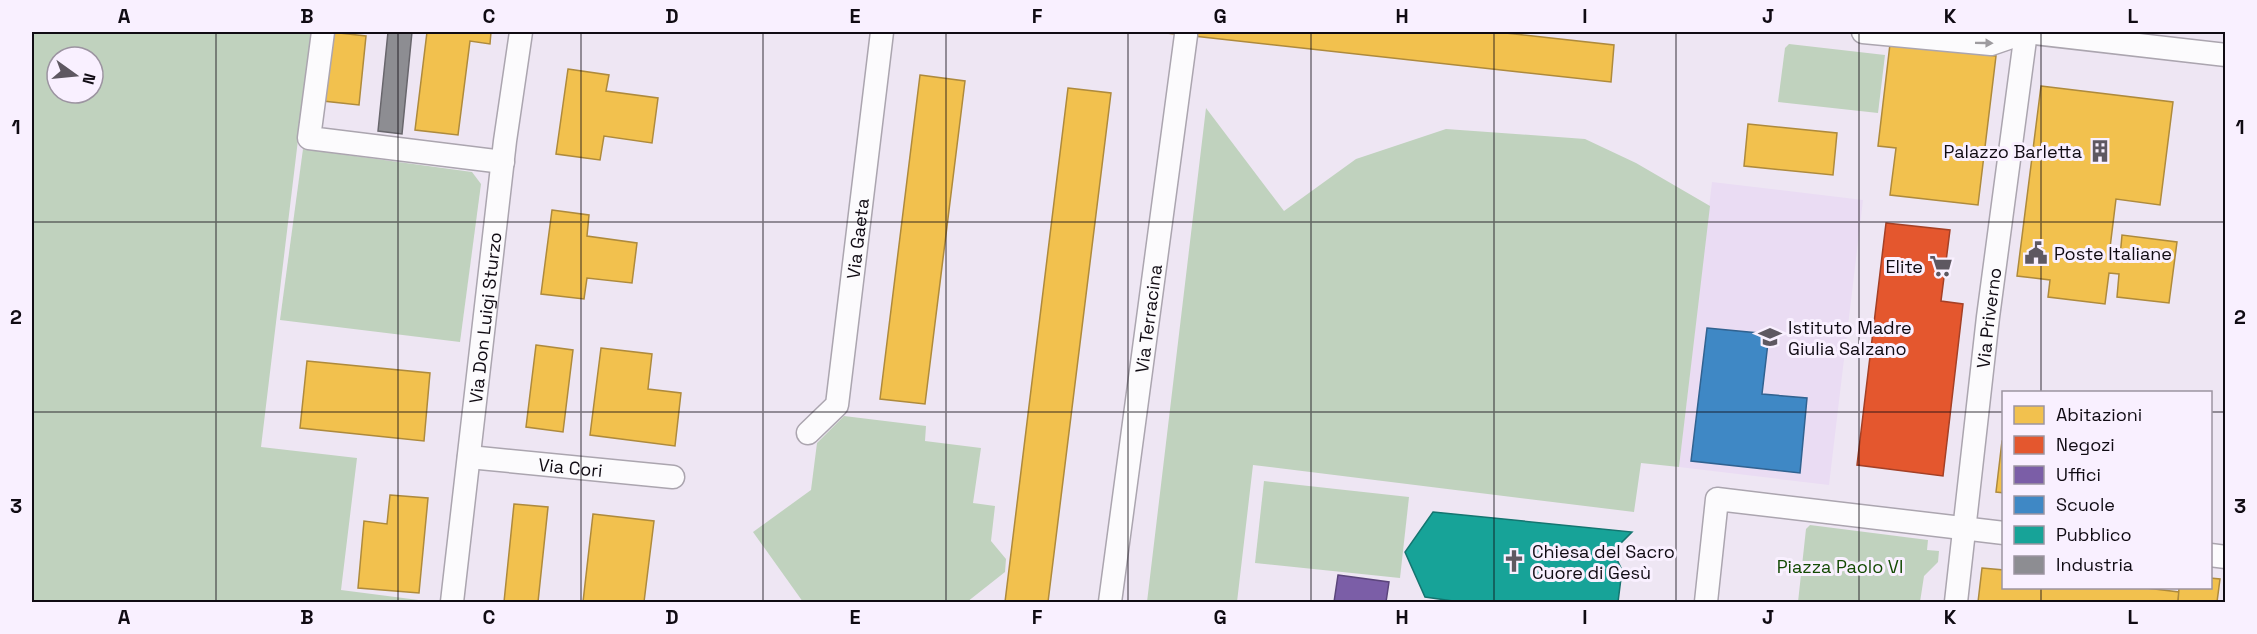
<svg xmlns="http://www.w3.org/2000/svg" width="2257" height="634" viewBox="0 0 2257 634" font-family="'Space Grotesk',sans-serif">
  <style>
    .built { fill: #eadcf3 }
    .green { fill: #c0d2be; fill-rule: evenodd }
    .homes { fill: #f2c14e; stroke: #ae8a3c; stroke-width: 1.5 }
    .shops { fill: #e4572e; stroke: #a44026; stroke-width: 1.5 }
    .offices { fill: #7b5ea7; stroke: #5b457b; stroke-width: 1.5 }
    .schools { fill: #3f88c5; stroke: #316290; stroke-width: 1.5 }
    .public { fill: #17a398; stroke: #157570; stroke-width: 1.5 }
    .industry { fill: #8d8d92; stroke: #68666c; stroke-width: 1.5 }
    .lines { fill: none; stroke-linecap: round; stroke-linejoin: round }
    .minor-casing { stroke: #aba5af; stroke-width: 25 }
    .minor { stroke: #fcfbfd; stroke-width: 22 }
    .oneway { fill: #9e9b9f }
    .grid { fill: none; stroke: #100b13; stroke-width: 1.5; stroke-opacity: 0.55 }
    .labels { text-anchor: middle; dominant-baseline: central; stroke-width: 6; stroke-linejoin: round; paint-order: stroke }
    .poi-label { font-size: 18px; fill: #100b13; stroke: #f9f0ff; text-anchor: start }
    .street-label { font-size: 18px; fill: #100b13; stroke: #f9f0ff }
    .park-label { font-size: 18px; fill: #134a03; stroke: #f9f0ff }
    .neatline { fill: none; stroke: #100b13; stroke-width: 2 }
    .grid-label { font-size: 20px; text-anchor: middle; font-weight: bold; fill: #100b13 }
  </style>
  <rect width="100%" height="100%" fill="#eee6f3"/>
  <path class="built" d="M 1712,182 L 1863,200 L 1829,485 L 1679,467 Z"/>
  <g class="green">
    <path d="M 32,32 L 311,32 L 261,447 L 357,458 L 341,590 L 434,602 L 32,602 ZM 57,57 L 93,57 L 93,93 L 57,93 Z"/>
    <path d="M 1789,44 L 1885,55 L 1878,113 L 1778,102 L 1785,48 Z"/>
    <path d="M 1206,108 L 1284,211 L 1356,159 L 1446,129 L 1585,139 L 1636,163 L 1710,206 L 1679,467 L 1641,463 L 1634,512 L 1253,465 L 1237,602 L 1147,602 Z"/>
    <path d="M 303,149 L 472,172 L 481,184 L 460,342 L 280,320 Z"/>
    <path d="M 844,416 L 926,426 L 925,441 L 981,448 L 973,503 L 995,506 L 991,541 L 1006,559 L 1005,572 L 967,602 L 803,602 L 753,532 L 811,490 L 817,443 Z"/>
    <path d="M 1264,481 L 1409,497 L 1400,578 L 1255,563 Z"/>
    <path d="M 1810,525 L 1928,540 L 1927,550 L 1939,551 L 1938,562 L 1924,576 L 1920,602 L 1798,602 L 1806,529 Z"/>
  </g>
  <g class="homes">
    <path d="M 330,32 L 366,36 L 359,105 L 323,101 Z"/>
    <path d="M 427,32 L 491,32 L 490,44 L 470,41 L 458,135 L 415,130 Z"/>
    <path d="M 1157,32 L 1496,32 L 1614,45 L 1611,82 Z"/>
    <path d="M 1890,44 L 1996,56 L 1978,205 L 1890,195 L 1896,148 L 1878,146 Z"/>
    <path d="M 568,69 L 609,75 L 606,91 L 658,98 L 652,143 L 604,136 L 600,160 L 556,154 Z"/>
    <path d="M 920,75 L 965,81 L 925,404 L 880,399 Z"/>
    <path d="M 2041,86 L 2173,102 L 2160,205 L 2116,199 L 2109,256 L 2120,257 L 2122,235 L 2177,242 L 2169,303 L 2117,297 L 2119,274 L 2109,273 L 2105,304 L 2048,297 L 2050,280 L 2017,276 Z"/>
    <path d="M 1068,88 L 1111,93 L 1048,602 L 1005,602 Z"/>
    <path d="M 1748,124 L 1837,133 L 1833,175 L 1744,166 Z"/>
    <path d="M 552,210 L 589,215 L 587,236 L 637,243 L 632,283 L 587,278 L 584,299 L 541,294 Z"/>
    <path d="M 536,345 L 573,350 L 563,432 L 526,427 Z"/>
    <path d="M 601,348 L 652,354 L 648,389 L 681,393 L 675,446 L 590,435 Z"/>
    <path d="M 307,361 L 430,373 L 424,441 L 300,428 Z"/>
    <path d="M 2002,441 L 2004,441 L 2004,493 L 1996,492 Z"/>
    <path d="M 390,495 L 428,498 L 419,593 L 358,588 L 364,521 L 387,524 Z"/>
    <path d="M 514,504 L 548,507 L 538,602 L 504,602 Z"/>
    <path d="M 593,514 L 654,521 L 644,602 L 583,602 Z"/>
    <path d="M 1982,568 L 2004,570 L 2004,588 L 2146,588 L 2179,592 L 2178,602 L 1978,602 Z"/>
    <path d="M 2210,578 L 2220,579 L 2217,602 L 2178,602 L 2179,588 L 2210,588 Z"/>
  </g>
  <path class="shops" d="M 1886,223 L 1950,230 L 1941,301 L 1963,304 L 1943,476 L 1857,465 Z"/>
  <path class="offices" d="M 1338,575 L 1389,582 L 1386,602 L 1334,602 Z"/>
  <path class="schools" d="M 1707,328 L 1769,334 L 1762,394 L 1807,398 L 1800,473 L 1691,461 Z"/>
  <path class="public" d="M 1433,512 L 1632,532 L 1613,551 L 1622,570 L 1618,602 L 1460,602 L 1425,597 L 1405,552 Z"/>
  <path class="industry" d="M 388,32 L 412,32 L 402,134 L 378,131 Z"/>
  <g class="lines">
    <g class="minor-casing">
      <g id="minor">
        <path d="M 323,32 L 309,138 L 503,162"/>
        <path d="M 1863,32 L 1991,44 L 2026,32"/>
        <path d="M 2025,32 L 2226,55"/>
        <path id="s1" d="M 808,433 L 837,405 L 882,32"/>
        <path id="s2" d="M 469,457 L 673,477"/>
        <path d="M 2210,555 L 2226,557"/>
        <path id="s3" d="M 452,602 L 505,141 L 521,32"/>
        <path id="s4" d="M 1110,602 L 1186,35"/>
        <path d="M 1706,602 L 1717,499 L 2004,533"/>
        <path id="s5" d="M 1956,602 L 1988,317 L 2026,32"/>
      </g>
    </g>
    <use href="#minor" class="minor"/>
  </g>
  <defs><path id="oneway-solid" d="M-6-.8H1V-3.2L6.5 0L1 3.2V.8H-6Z" transform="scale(1.5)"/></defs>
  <use class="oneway" href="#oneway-solid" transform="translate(1984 43) rotate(1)"/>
  <path class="grid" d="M 216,32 L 216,602M 398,32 L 398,602M 581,32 L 581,602M 763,32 L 763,602M 946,32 L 946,602M 1128,32 L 1128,602M 1311,32 L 1311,602M 1494,32 L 1494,602M 1676,32 L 1676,602M 1859,32 L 1859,602M 2041,32 L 2041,392M 32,222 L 2226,222M 32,412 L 2004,412M 2210,412 L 2226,412M 2041,588 L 2041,602"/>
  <defs>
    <g id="building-bare" transform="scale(1.8)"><path d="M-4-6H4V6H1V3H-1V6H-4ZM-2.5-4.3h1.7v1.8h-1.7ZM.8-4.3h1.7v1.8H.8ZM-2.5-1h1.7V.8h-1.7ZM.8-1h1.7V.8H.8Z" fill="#5e5861" stroke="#f9f0ff" stroke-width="2.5" paint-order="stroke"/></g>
    <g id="civic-bare" transform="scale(1.8)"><path d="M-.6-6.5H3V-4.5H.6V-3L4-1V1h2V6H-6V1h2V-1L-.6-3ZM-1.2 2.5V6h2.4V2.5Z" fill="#5e5861" stroke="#f9f0ff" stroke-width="2.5" paint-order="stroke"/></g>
    <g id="supermarket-bare" transform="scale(1.8)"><path d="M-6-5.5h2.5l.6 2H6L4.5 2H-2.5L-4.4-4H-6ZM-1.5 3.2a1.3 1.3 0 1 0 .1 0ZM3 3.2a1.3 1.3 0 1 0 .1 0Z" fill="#5e5861" stroke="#f9f0ff" stroke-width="2.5" paint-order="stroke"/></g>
    <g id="school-bare" transform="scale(1.8)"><path d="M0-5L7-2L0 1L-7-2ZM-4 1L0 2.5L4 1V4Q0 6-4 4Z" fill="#5e5861" stroke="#f9f0ff" stroke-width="2.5" paint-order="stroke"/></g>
    <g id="church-bare" transform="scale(1.8)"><path d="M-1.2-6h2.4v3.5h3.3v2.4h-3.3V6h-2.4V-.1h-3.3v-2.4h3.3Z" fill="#5e5861" stroke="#f9f0ff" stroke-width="2.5" paint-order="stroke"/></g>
  </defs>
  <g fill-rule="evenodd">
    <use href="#building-bare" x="2100" y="151"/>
    <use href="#civic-bare" x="2036" y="253"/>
    <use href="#supermarket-bare" x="1941" y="266"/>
    <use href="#school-bare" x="1770" y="337"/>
    <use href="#church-bare" x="1514" y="561"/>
  </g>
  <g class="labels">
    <g class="poi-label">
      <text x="2082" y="151" text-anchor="end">Palazzo Barletta</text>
      <text x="2054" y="253">Poste Italiane</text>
      <text x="1923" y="266" text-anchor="end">Elite</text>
      <text x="1788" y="327">Istituto Madre<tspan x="1788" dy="21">Giulia Salzano</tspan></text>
      <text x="1532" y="551">Chiesa del Sacro<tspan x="1532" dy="21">Cuore di Gesù</tspan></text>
    </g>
    <g class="street-label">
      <text stroke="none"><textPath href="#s1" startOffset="208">Via Gaeta</textPath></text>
      <text stroke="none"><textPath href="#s3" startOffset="286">Via Don Luigi Sturzo</textPath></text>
      <text stroke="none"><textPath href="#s5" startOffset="286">Via Priverno</textPath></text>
      <text stroke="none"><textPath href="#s4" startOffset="286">Via Terracina</textPath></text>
      <text stroke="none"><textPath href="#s2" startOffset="102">Via Cori</textPath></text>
    </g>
    <g class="park-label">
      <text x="1840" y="566">Piazza Paolo VI</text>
    </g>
  </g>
  <rect width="2257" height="634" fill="none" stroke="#f9f0ff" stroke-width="66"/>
  <rect x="2002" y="391" width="210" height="198" fill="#f9f0ff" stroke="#9c94a1" stroke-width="1.5"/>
  <rect x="2014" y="406" width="30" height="18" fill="#f2c14e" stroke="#9c94a1" stroke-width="1.5"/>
  <text x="2056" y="421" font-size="18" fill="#100b13">Abitazioni</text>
  <rect x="2014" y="436" width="30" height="18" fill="#e4572e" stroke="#9c94a1" stroke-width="1.5"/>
  <text x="2056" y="451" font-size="18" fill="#100b13">Negozi</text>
  <rect x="2014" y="466" width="30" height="18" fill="#7b5ea7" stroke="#9c94a1" stroke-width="1.5"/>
  <text x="2056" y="481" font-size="18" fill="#100b13">Uffici</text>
  <rect x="2014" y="496" width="30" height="18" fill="#3f88c5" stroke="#9c94a1" stroke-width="1.5"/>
  <text x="2056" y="511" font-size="18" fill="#100b13">Scuole</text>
  <rect x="2014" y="526" width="30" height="18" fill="#17a398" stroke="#9c94a1" stroke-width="1.5"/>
  <text x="2056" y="541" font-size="18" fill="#100b13">Pubblico</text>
  <rect x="2014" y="556" width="30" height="18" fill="#8d8d92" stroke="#9c94a1" stroke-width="1.5"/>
  <text x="2056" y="571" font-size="18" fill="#100b13">Industria</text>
  <g transform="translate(75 75) rotate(105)"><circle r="28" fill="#f9f0ff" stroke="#9c94a1" stroke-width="1.5"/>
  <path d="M0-4.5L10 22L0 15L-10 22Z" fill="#5e5861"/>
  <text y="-9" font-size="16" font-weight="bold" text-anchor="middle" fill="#100b13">N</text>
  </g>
  <rect x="33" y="33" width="2191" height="568" class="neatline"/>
  <g class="grid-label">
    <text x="124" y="23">A</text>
    <text x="307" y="23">B</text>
    <text x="489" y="23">C</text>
    <text x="672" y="23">D</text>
    <text x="855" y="23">E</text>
    <text x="1037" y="23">F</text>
    <text x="1220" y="23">G</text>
    <text x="1402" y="23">H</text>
    <text x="1585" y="23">I</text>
    <text x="1768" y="23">J</text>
    <text x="1950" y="23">K</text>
    <text x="2133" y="23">L</text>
    <text x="16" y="134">1</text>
    <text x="2240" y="134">1</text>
    <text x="16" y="324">2</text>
    <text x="2240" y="324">2</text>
    <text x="16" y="513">3</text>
    <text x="2240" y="513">3</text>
    <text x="124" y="624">A</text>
    <text x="307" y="624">B</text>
    <text x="489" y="624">C</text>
    <text x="672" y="624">D</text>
    <text x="855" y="624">E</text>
    <text x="1037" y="624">F</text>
    <text x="1220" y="624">G</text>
    <text x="1402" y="624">H</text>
    <text x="1585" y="624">I</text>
    <text x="1768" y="624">J</text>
    <text x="1950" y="624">K</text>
    <text x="2133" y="624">L</text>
  </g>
</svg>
